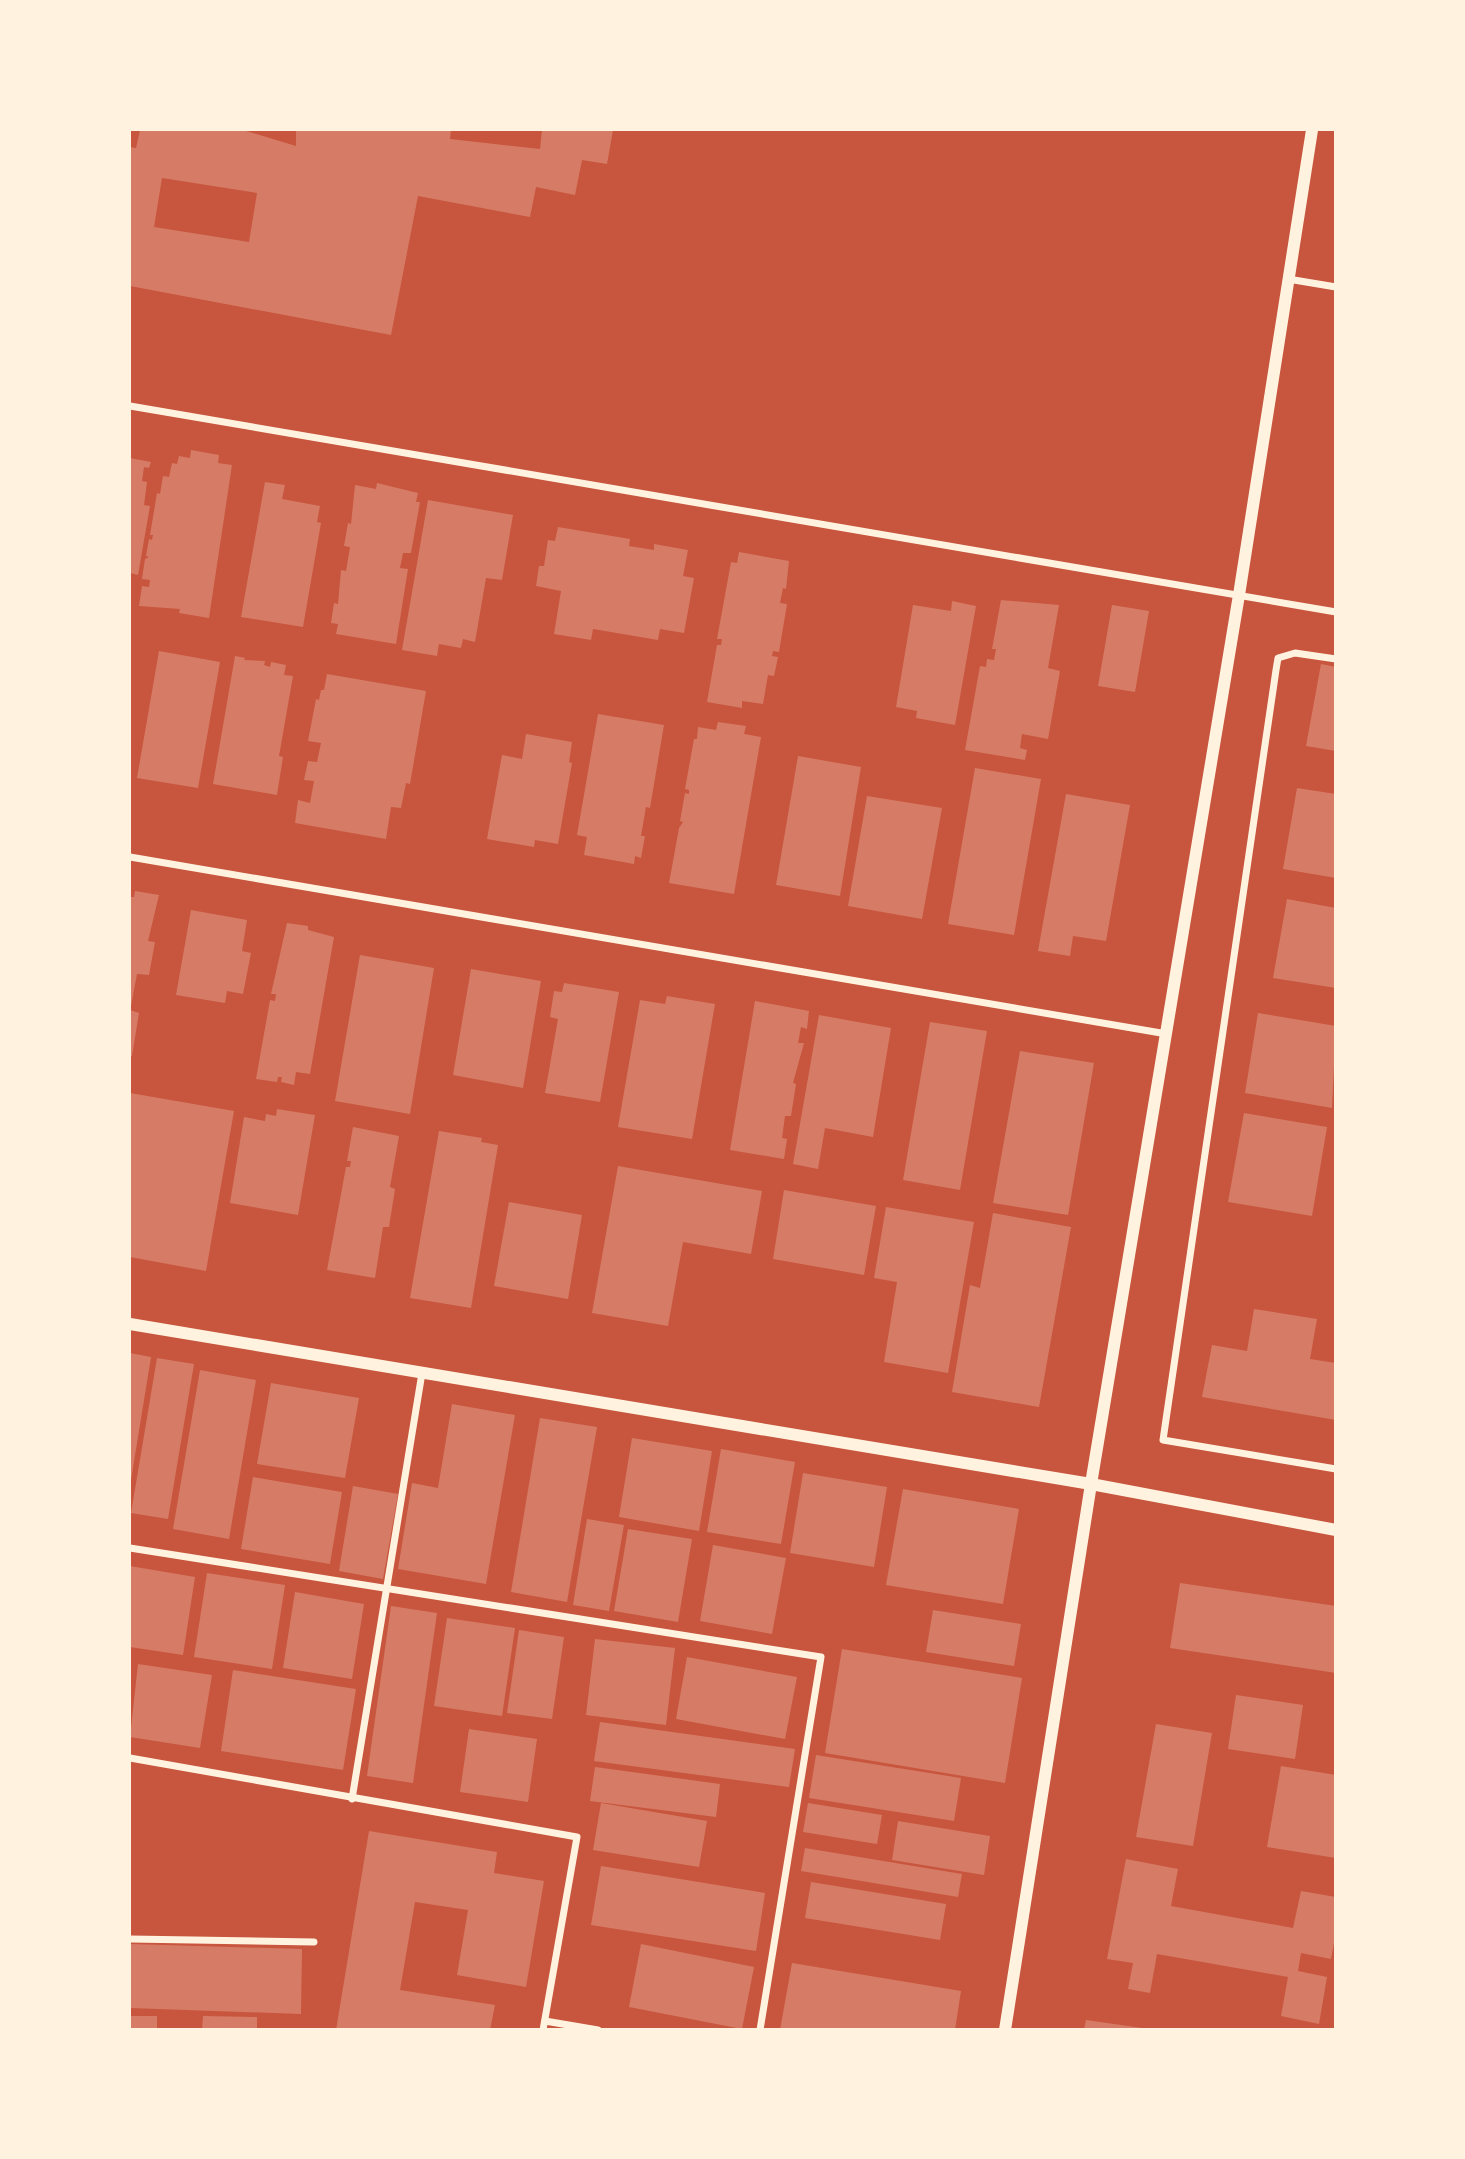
<svg xmlns="http://www.w3.org/2000/svg" width="1465" height="2159" viewBox="0 0 1465 2159" font-family="Barlow,sans-serif">
  <style>
    .building { fill: #d67c66; fill-rule: evenodd }
    .lines { fill: none; stroke-linecap: round; stroke-linejoin: round }
    .minor { stroke: #fff3e0; stroke-width: 7 }
    .tertiary { stroke: #fff3e0; stroke-width: 12 }
  </style>
  <rect width="100%" height="100%" fill="#c8553d"/>
  <g class="building">
    <path d="M 140,130 L 243,130 L 296,146 L 296,130 L 451,130 L 450,139 L 540,149 L 542,130 L 613,130 L 607,164 L 582,160 L 575,195 L 536,187 L 530,217 L 418,196 L 391,335 L 130,286 L 130,147 L 136,148 ZM 162,178 L 257,193 L 249,242 L 154,227 Z"/>
    <path d="M 191,450 L 219,455 L 218,463 L 232,465 L 209,618 L 179,613 L 180,609 L 139,606 L 142,586 L 149,587 L 150,580 L 142,579 L 145,559 L 149,557 L 146,556 L 149,539 L 152,540 L 153,535 L 150,535 L 157,493 L 160,494 L 163,476 L 169,477 L 172,463 L 177,464 L 179,456 L 190,458 Z"/>
    <path d="M 130,458 L 151,462 L 149,468 L 144,467 L 142,481 L 147,482 L 144,505 L 150,506 L 138,575 L 130,573 Z"/>
    <path d="M 265,482 L 285,485 L 282,499 L 320,506 L 317,522 L 321,523 L 303,627 L 241,617 Z"/>
    <path d="M 377,483 L 418,493 L 416,502 L 420,502 L 411,553 L 403,553 L 400,568 L 408,569 L 396,644 L 336,634 L 338,624 L 331,623 L 334,603 L 338,604 L 341,570 L 346,571 L 350,547 L 344,546 L 348,523 L 351,524 L 355,485 L 376,489 Z"/>
    <path d="M 428,500 L 513,515 L 502,580 L 486,578 L 475,642 L 463,639 L 461,648 L 439,644 L 437,656 L 402,650 Z"/>
    <path d="M 558,527 L 630,539 L 629,546 L 654,550 L 654,544 L 688,550 L 683,576 L 694,578 L 684,633 L 660,629 L 658,640 L 593,629 L 591,640 L 554,634 L 561,591 L 536,586 L 539,566 L 544,566 L 548,540 L 555,541 Z"/>
    <path d="M 739,552 L 789,561 L 786,589 L 783,588 L 780,603 L 787,604 L 779,652 L 773,651 L 772,656 L 778,657 L 774,676 L 768,675 L 763,704 L 742,701 L 742,708 L 707,702 L 717,645 L 721,645 L 722,639 L 717,639 L 731,562 L 737,563 Z"/>
    <path d="M 1001,600 L 1059,605 L 1048,668 L 1060,671 L 1048,739 L 1022,734 L 1020,748 L 1027,750 L 1025,760 L 965,750 L 980,666 L 986,667 L 987,659 L 994,660 L 996,649 L 992,649 Z"/>
    <path d="M 952,601 L 976,606 L 955,725 L 916,718 L 917,711 L 896,707 L 913,605 L 951,611 Z"/>
    <path d="M 1112,605 L 1149,611 L 1135,692 L 1098,686 Z"/>
    <path d="M 159,651 L 220,662 L 198,788 L 137,778 Z"/>
    <path d="M 235,656 L 245,658 L 244,660 L 265,661 L 264,665 L 270,667 L 271,662 L 286,665 L 284,675 L 293,676 L 279,756 L 283,757 L 277,795 L 213,784 Z"/>
    <path d="M 1321,664 L 1336,667 L 1336,751 L 1306,746 Z"/>
    <path d="M 327,674 L 426,691 L 410,784 L 406,783 L 401,808 L 391,807 L 386,839 L 295,823 L 298,800 L 310,803 L 314,781 L 304,780 L 308,761 L 317,762 L 321,743 L 308,741 L 316,699 L 319,700 L 321,690 L 324,690 Z"/>
    <path d="M 598,714 L 664,725 L 650,808 L 646,807 L 641,836 L 645,836 L 641,858 L 635,856 L 634,864 L 584,855 L 587,837 L 577,835 Z"/>
    <path d="M 718,722 L 746,726 L 744,734 L 761,737 L 734,894 L 669,883 L 679,828 L 683,822 L 680,821 L 685,793 L 689,794 L 689,790 L 685,789 L 694,739 L 697,739 L 698,727 L 716,730 Z"/>
    <path d="M 526,734 L 572,742 L 569,762 L 572,763 L 558,844 L 535,840 L 534,847 L 487,839 L 502,755 L 522,759 Z"/>
    <path d="M 798,756 L 861,767 L 840,896 L 776,885 Z"/>
    <path d="M 975,768 L 1041,779 L 1014,935 L 948,924 Z"/>
    <path d="M 1297,788 L 1336,794 L 1336,878 L 1283,869 Z"/>
    <path d="M 1066,794 L 1130,805 L 1106,941 L 1073,936 L 1070,956 L 1038,951 Z"/>
    <path d="M 867,796 L 942,808 L 922,919 L 848,906 Z"/>
    <path d="M 135,891 L 159,895 L 148,941 L 155,942 L 149,975 L 137,974 L 131,1006 L 130,897 L 134,897 Z"/>
    <path d="M 1287,899 L 1336,908 L 1336,988 L 1273,978 Z"/>
    <path d="M 191,910 L 247,920 L 242,951 L 251,953 L 243,994 L 227,991 L 225,1003 L 176,995 Z"/>
    <path d="M 287,923 L 308,926 L 308,930 L 334,937 L 310,1074 L 296,1072 L 294,1085 L 281,1082 L 282,1077 L 278,1077 L 277,1082 L 256,1079 L 270,1000 L 275,1001 L 276,994 L 271,994 Z"/>
    <path d="M 360,955 L 434,968 L 410,1114 L 335,1101 Z"/>
    <path d="M 471,969 L 541,981 L 523,1088 L 453,1075 Z"/>
    <path d="M 564,983 L 619,992 L 600,1102 L 545,1093 L 558,1019 L 550,1017 L 554,991 L 562,992 Z"/>
    <path d="M 667,996 L 715,1004 L 692,1139 L 618,1127 L 640,1000 L 665,1004 Z"/>
    <path d="M 755,1001 L 809,1011 L 807,1029 L 801,1027 L 798,1043 L 804,1043 L 793,1083 L 796,1084 L 791,1116 L 785,1116 L 782,1138 L 787,1139 L 784,1159 L 730,1150 Z"/>
    <path d="M 130,1010 L 139,1013 L 132,1056 L 130,1056 Z"/>
    <path d="M 1258,1013 L 1336,1026 L 1332,1108 L 1245,1093 Z"/>
    <path d="M 819,1015 L 891,1028 L 873,1137 L 825,1128 L 818,1169 L 793,1164 Z"/>
    <path d="M 930,1022 L 987,1031 L 960,1190 L 903,1180 Z"/>
    <path d="M 1020,1051 L 1094,1063 L 1068,1215 L 993,1203 Z"/>
    <path d="M 130,1093 L 234,1111 L 206,1271 L 130,1257 Z"/>
    <path d="M 277,1109 L 315,1115 L 298,1215 L 230,1203 L 244,1117 L 265,1121 L 266,1114 L 276,1116 Z"/>
    <path d="M 1244,1113 L 1327,1127 L 1312,1216 L 1228,1202 Z"/>
    <path d="M 353,1127 L 399,1136 L 390,1187 L 395,1189 L 389,1227 L 383,1227 L 375,1278 L 327,1270 L 346,1167 L 350,1167 L 351,1161 L 347,1161 Z"/>
    <path d="M 439,1131 L 482,1138 L 481,1142 L 498,1145 L 471,1308 L 410,1298 Z"/>
    <path d="M 618,1166 L 762,1191 L 751,1254 L 683,1242 L 668,1326 L 592,1313 Z"/>
    <path d="M 784,1190 L 876,1206 L 864,1275 L 773,1259 Z"/>
    <path d="M 509,1202 L 582,1215 L 568,1299 L 494,1286 Z"/>
    <path d="M 886,1207 L 974,1222 L 948,1373 L 884,1362 L 897,1282 L 874,1278 Z"/>
    <path d="M 993,1213 L 1071,1227 L 1039,1407 L 952,1392 L 970,1285 L 980,1288 Z"/>
    <path d="M 1254,1309 L 1317,1319 L 1310,1359 L 1336,1363 L 1336,1420 L 1202,1397 L 1212,1345 L 1247,1351 Z"/>
    <path d="M 130,1353 L 151,1357 L 131,1480 L 130,1480 Z"/>
    <path d="M 157,1358 L 194,1364 L 168,1519 L 131,1513 Z"/>
    <path d="M 200,1370 L 256,1380 L 229,1539 L 173,1529 Z"/>
    <path d="M 271,1383 L 359,1398 L 345,1478 L 257,1464 Z"/>
    <path d="M 452,1404 L 515,1415 L 486,1584 L 398,1569 L 412,1483 L 438,1488 Z"/>
    <path d="M 540,1418 L 597,1427 L 567,1602 L 511,1592 Z"/>
    <path d="M 632,1438 L 712,1451 L 699,1531 L 619,1517 Z"/>
    <path d="M 721,1449 L 795,1462 L 781,1544 L 707,1532 Z"/>
    <path d="M 803,1473 L 887,1487 L 874,1567 L 790,1553 Z"/>
    <path d="M 253,1477 L 342,1492 L 330,1564 L 241,1549 Z"/>
    <path d="M 353,1486 L 398,1494 L 383,1579 L 339,1571 Z"/>
    <path d="M 903,1489 L 1019,1509 L 1003,1604 L 886,1585 Z"/>
    <path d="M 587,1519 L 624,1525 L 609,1611 L 573,1605 Z"/>
    <path d="M 628,1529 L 692,1539 L 678,1622 L 614,1611 Z"/>
    <path d="M 713,1545 L 786,1558 L 772,1634 L 700,1621 Z"/>
    <path d="M 130,1566 L 195,1577 L 183,1655 L 130,1647 Z"/>
    <path d="M 207,1573 L 285,1585 L 272,1669 L 194,1657 Z"/>
    <path d="M 1180,1583 L 1336,1606 L 1336,1673 L 1170,1648 Z"/>
    <path d="M 295,1592 L 364,1604 L 352,1679 L 283,1668 Z"/>
    <path d="M 391,1606 L 437,1613 L 413,1783 L 367,1776 Z"/>
    <path d="M 933,1610 L 1021,1624 L 1014,1666 L 926,1652 Z"/>
    <path d="M 447,1618 L 515,1628 L 502,1716 L 434,1706 Z"/>
    <path d="M 519,1630 L 564,1637 L 552,1719 L 507,1713 Z"/>
    <path d="M 595,1639 L 675,1648 L 666,1725 L 586,1715 Z"/>
    <path d="M 842,1649 L 1022,1678 L 1005,1783 L 825,1753 Z"/>
    <path d="M 687,1657 L 797,1677 L 785,1739 L 676,1719 Z"/>
    <path d="M 138,1664 L 212,1675 L 200,1748 L 130,1737 Z"/>
    <path d="M 233,1670 L 356,1689 L 343,1770 L 221,1751 Z"/>
    <path d="M 1236,1695 L 1303,1705 L 1295,1759 L 1228,1749 Z"/>
    <path d="M 600,1722 L 795,1749 L 789,1787 L 594,1761 Z"/>
    <path d="M 1156,1724 L 1212,1733 L 1193,1846 L 1136,1837 Z"/>
    <path d="M 469,1729 L 537,1739 L 528,1802 L 460,1792 Z"/>
    <path d="M 816,1755 L 961,1778 L 954,1821 L 809,1798 Z"/>
    <path d="M 1281,1766 L 1336,1775 L 1336,1858 L 1267,1847 Z"/>
    <path d="M 595,1767 L 720,1784 L 716,1817 L 590,1801 Z"/>
    <path d="M 601,1803 L 707,1821 L 699,1867 L 593,1850 Z"/>
    <path d="M 808,1803 L 882,1815 L 877,1844 L 803,1832 Z"/>
    <path d="M 898,1821 L 990,1836 L 984,1875 L 892,1860 Z"/>
    <path d="M 369,1831 L 497,1852 L 494,1873 L 544,1881 L 526,1987 L 457,1975 L 468,1910 L 415,1902 L 400,1990 L 495,2005 L 490,2030 L 336,2030 Z"/>
    <path d="M 805,1848 L 962,1874 L 958,1897 L 801,1871 Z"/>
    <path d="M 1126,1859 L 1178,1869 L 1171,1906 L 1293,1928 L 1301,1891 L 1336,1897 L 1336,1932 L 1331,1959 L 1301,1953 L 1298,1971 L 1327,1977 L 1319,2024 L 1281,2016 L 1288,1977 L 1157,1954 L 1150,1993 L 1128,1989 L 1133,1963 L 1107,1959 Z"/>
    <path d="M 601,1866 L 765,1893 L 756,1951 L 591,1925 Z"/>
    <path d="M 811,1882 L 946,1904 L 940,1940 L 805,1918 Z"/>
    <path d="M 130,1944 L 302,1949 L 301,2014 L 130,2008 Z"/>
    <path d="M 641,1944 L 754,1967 L 742,2029 L 629,2007 Z"/>
    <path d="M 792,1963 L 961,1991 L 955,2030 L 780,2030 Z"/>
    <rect x="130" y="2016" width="27" height="14"/>
    <path d="M 203,2016 L 257,2017 L 257,2030 L 202,2030 Z"/>
    <path d="M 1086,2020 L 1142,2028 L 1142,2030 L 1084,2030 Z"/>
  </g>
  <g class="lines">
    <g class="minor">
      <path d="M 1288,279 L 1336,287"/>
      <path d="M 130,406 L 1336,612"/>
      <path d="M 1336,659 L 1295,653 L 1278,658 L 1276,670 L 1163,1440 L 1336,1469"/>
      <path d="M 130,857 L 1167,1034"/>
      <path d="M 130,1548 L 821,1657 L 760,2030"/>
      <path d="M 130,1758 L 577,1837 L 543,2030"/>
      <path d="M 352,1799 L 422,1373"/>
      <path d="M 130,1939 L 314,1942"/>
      <path d="M 545,2021 L 598,2030"/>
    </g>
    <g class="tertiary">
      <path d="M 130,1324 L 1091,1484 L 1336,1530"/>
      <path d="M 1005,2030 L 1091,1484 L 1239,595 L 1312,130"/>
    </g>
  </g>
  <rect width="1465" height="2159" fill="none" stroke="#fff3e0" stroke-width="262"/>
</svg>
